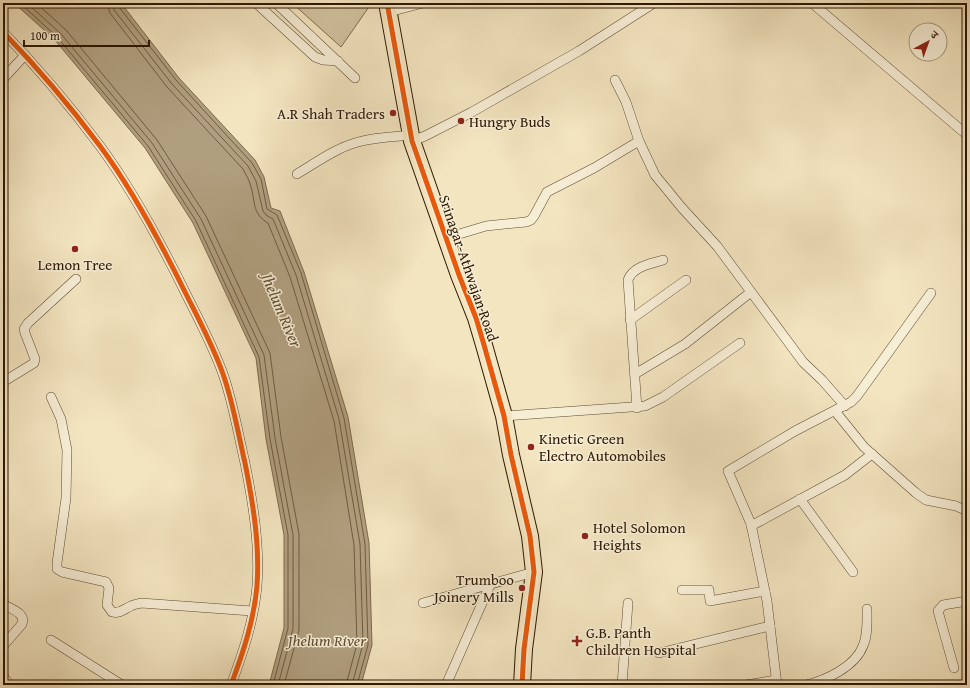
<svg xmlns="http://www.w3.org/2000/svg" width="970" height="688" viewBox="0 0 970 688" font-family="'Gentium Book Plus','Noto Serif Devanagari',serif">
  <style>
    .green { fill: #d1c29f; stroke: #7f6c50 }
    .water { fill: #b09f7f; stroke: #7c694c }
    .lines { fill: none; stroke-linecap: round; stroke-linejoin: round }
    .shore { stroke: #6e5b40; stroke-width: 1 }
    .street-casing { stroke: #5e4a30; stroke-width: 10 }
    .highway-casing { stroke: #2d1700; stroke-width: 18 }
    .street { stroke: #f7eed6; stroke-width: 9 }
    .highway { stroke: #f3e5c0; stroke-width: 16 }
    .cycleway-casing { stroke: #f7eed6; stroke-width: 8 }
    .cycleway { stroke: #e8590c; stroke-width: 5 }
    .poi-dot { fill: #8f2418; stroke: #f7eed6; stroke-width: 1.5 }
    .labels { text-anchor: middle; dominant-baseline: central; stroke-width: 3; stroke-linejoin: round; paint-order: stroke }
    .poi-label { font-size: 15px; fill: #2d1700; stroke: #f7eed6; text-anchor: start }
    .street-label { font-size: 15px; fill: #2d1700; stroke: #f7eed6 }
    .water-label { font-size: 16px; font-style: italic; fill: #614d33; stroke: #f7eed6 }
  </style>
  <rect width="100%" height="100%" fill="#f3e5c0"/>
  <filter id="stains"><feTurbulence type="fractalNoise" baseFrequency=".005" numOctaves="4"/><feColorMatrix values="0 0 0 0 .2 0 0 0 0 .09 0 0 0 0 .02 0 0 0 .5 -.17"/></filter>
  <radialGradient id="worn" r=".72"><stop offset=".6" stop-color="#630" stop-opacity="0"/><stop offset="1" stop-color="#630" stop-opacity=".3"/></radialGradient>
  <path class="green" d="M 292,3 L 371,3 L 371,4 L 341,47 Z"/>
  <path class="water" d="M 14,3 L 121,3 L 179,78 L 255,160 L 264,177 L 271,208 L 280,211 L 304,272 L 348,417 L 369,543 L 372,645 L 361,685 L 269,685 L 284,628 L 284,535 L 266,439 L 256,358 L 193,223 L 145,148 L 54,39 Z"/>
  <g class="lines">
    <g class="shore">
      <path d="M 20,3 L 57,37 L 148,146 L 196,221 L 259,357 L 270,439 L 288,535 L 288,628 L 273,685"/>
      <path d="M 27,3 L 61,34 L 152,143 L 201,219 L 264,355 L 275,438 L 293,535 L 293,629 L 278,685"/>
      <path d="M 36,3 L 66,30 L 157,140 L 206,216 L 270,353 L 281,437 L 299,534 L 299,630 L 284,685"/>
      <path d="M 107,3 L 110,13 L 167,87 L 243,169 C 245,174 249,179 250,184 C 256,201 251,213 268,223 L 290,277 L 334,421 L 354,545 L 357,644 L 346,685"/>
      <path d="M 113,3 L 114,10 L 172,84 L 248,166 L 256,181 L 263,211 L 266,215 L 273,219 L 296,275 L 339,419 L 360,544 L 363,644 L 352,685"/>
      <path d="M 118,3 L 119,7 L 176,80 L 252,163 L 261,179 L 267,209 L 277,215 L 301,273 L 344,418 L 365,544 L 368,645 L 357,685"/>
    </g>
    <g class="street-casing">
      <g id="street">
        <path d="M 256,3 L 315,57 L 323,60 L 338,61"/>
        <path d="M 276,3 L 355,78"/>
        <path d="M 812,3 L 967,135"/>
        <path d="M 389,12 L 423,3"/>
        <path d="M 3,32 C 38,68 70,106 100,146 C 134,192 161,243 186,294 C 199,320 213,346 223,374 C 233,402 238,433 245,463 C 253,503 260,545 257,586 C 254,620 243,653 231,685"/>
        <path d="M 3,79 L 25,55"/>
        <path d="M 615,80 L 626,102 L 639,141 L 655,175 L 682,208 L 717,246 L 803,362 L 822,380 L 845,406"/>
        <path d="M 412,141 L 425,136 L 472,112 L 579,51 L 654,3"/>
        <path d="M 297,174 C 317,162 336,148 358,142 C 373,138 388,137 402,136"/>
        <path d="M 446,238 L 486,226 L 526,222 L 531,220 L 534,216 L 547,192 L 594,168 L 639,141"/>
        <path d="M 630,320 L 686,280"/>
        <path d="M 635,374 L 685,344 L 751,292"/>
        <path d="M 3,382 L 34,363 L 35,359 L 25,333 L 24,329 L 28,323 L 76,279"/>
        <path d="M 51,397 L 61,419 L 67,450 L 66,498 L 57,563 L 57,569 L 62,572 L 106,582 L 109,588 L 107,605 L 112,612 C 120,614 124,609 131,606 C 134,604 138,604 141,603 L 252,611"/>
        <path d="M 637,408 L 628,280 C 633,266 651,264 663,260"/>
        <path d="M 835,411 L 864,447 L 916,493 L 926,500 L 956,506 L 967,511"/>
        <path d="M 504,416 L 645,406 L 663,397 L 740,343"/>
        <path d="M 800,499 L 853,572"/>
        <path d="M 751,526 L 845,475 L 872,454"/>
        <path d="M 682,590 L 709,590 L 710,601 L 765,591"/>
        <path d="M 423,603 L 534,572"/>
        <path d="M 3,604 C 11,609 26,613 22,624 L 3,646"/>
        <path d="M 51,640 L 122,685"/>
        <path d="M 659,653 L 770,626"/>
        <path d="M 954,668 L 938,611 L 943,605 L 967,601"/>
        <path d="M 3,676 L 10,685"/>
        <path d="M 446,685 L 490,585"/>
        <path d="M 622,685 L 628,603"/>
        <path d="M 746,685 L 776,680"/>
        <path d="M 777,685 L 767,601 L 751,524 L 728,471 L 795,431 L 851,402 L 857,396 L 931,293"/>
        <path d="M 806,685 C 826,680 855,667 863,646 C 868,635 867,621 867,609"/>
      </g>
    </g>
    <g class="highway-casing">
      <path id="highway" d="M 387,3 L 412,141 L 459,275 L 476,318 L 484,345 L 504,416 L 511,455 L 530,536 L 534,572 L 524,649 L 522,685"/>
    </g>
    <use href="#street" class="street"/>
    <use href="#highway" class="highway"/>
    <g class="cycleway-casing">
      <g id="cycleway">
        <path d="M 387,3 L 412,141 L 459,275 L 476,318 L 484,345 L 504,416 L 511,455 L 530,536 L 534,572 L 524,649 L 522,685"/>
        <path d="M 3,32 C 38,68 70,106 100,146 C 134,192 161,243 186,294 C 199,320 213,346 223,374 C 233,402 238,433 245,463 C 253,503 260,545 257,586 C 254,620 243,653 231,685"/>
      </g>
    </g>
    <use href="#cycleway" class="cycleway"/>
  </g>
  <g class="poi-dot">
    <circle cx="393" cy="113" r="4"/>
    <circle cx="461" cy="121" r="4"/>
    <circle cx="75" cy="249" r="4"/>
    <circle cx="531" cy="447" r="4"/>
    <circle cx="585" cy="536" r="4"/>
    <circle cx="522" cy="588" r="4"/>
    <path d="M575 635h4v4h4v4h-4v4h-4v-4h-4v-4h4z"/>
  </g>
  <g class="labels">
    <g class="poi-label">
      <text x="385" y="113" text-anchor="end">A.R Shah Traders</text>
      <text x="469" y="121">Hungry Buds</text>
      <text x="75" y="264" text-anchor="middle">Lemon Tree</text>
      <text x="539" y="438">Kinetic Green<tspan x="539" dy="17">Electro Automobiles</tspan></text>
      <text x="593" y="527">Hotel Solomon<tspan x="593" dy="17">Heights</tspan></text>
      <text x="514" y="579" text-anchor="end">Trumboo<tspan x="514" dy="17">Joinery Mills</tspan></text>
      <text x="586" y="632">G.B. Panth<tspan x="586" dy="17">Children Hospital</tspan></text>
    </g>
    <g class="street-label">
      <text transform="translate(469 268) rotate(71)">Srinagar-Athwajan Road</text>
    </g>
    <g class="water-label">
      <text transform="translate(282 310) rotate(67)">Jhelum River</text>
      <text x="327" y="640">Jhelum River</text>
    </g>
  </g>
  <rect width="970" height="688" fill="none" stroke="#f3e5c0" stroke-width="16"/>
  <rect x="4" y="4" width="962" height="680" fill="none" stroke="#2d1700" stroke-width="2"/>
  <rect x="8" y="8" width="954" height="672" fill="none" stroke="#2d1700"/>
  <g transform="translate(928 42) rotate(41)"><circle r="19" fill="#f7eed6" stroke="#a69880"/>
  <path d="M0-3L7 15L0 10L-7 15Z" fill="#8f2418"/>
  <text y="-6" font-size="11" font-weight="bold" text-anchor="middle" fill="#2d1700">उ</text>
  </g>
  <path d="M24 40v6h125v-6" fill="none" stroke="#2d1700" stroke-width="2"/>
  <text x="30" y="40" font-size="12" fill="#2d1700" stroke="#f7eed6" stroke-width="3" paint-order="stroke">100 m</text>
  <rect width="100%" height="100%" filter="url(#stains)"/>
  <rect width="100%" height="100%" fill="url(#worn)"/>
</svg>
